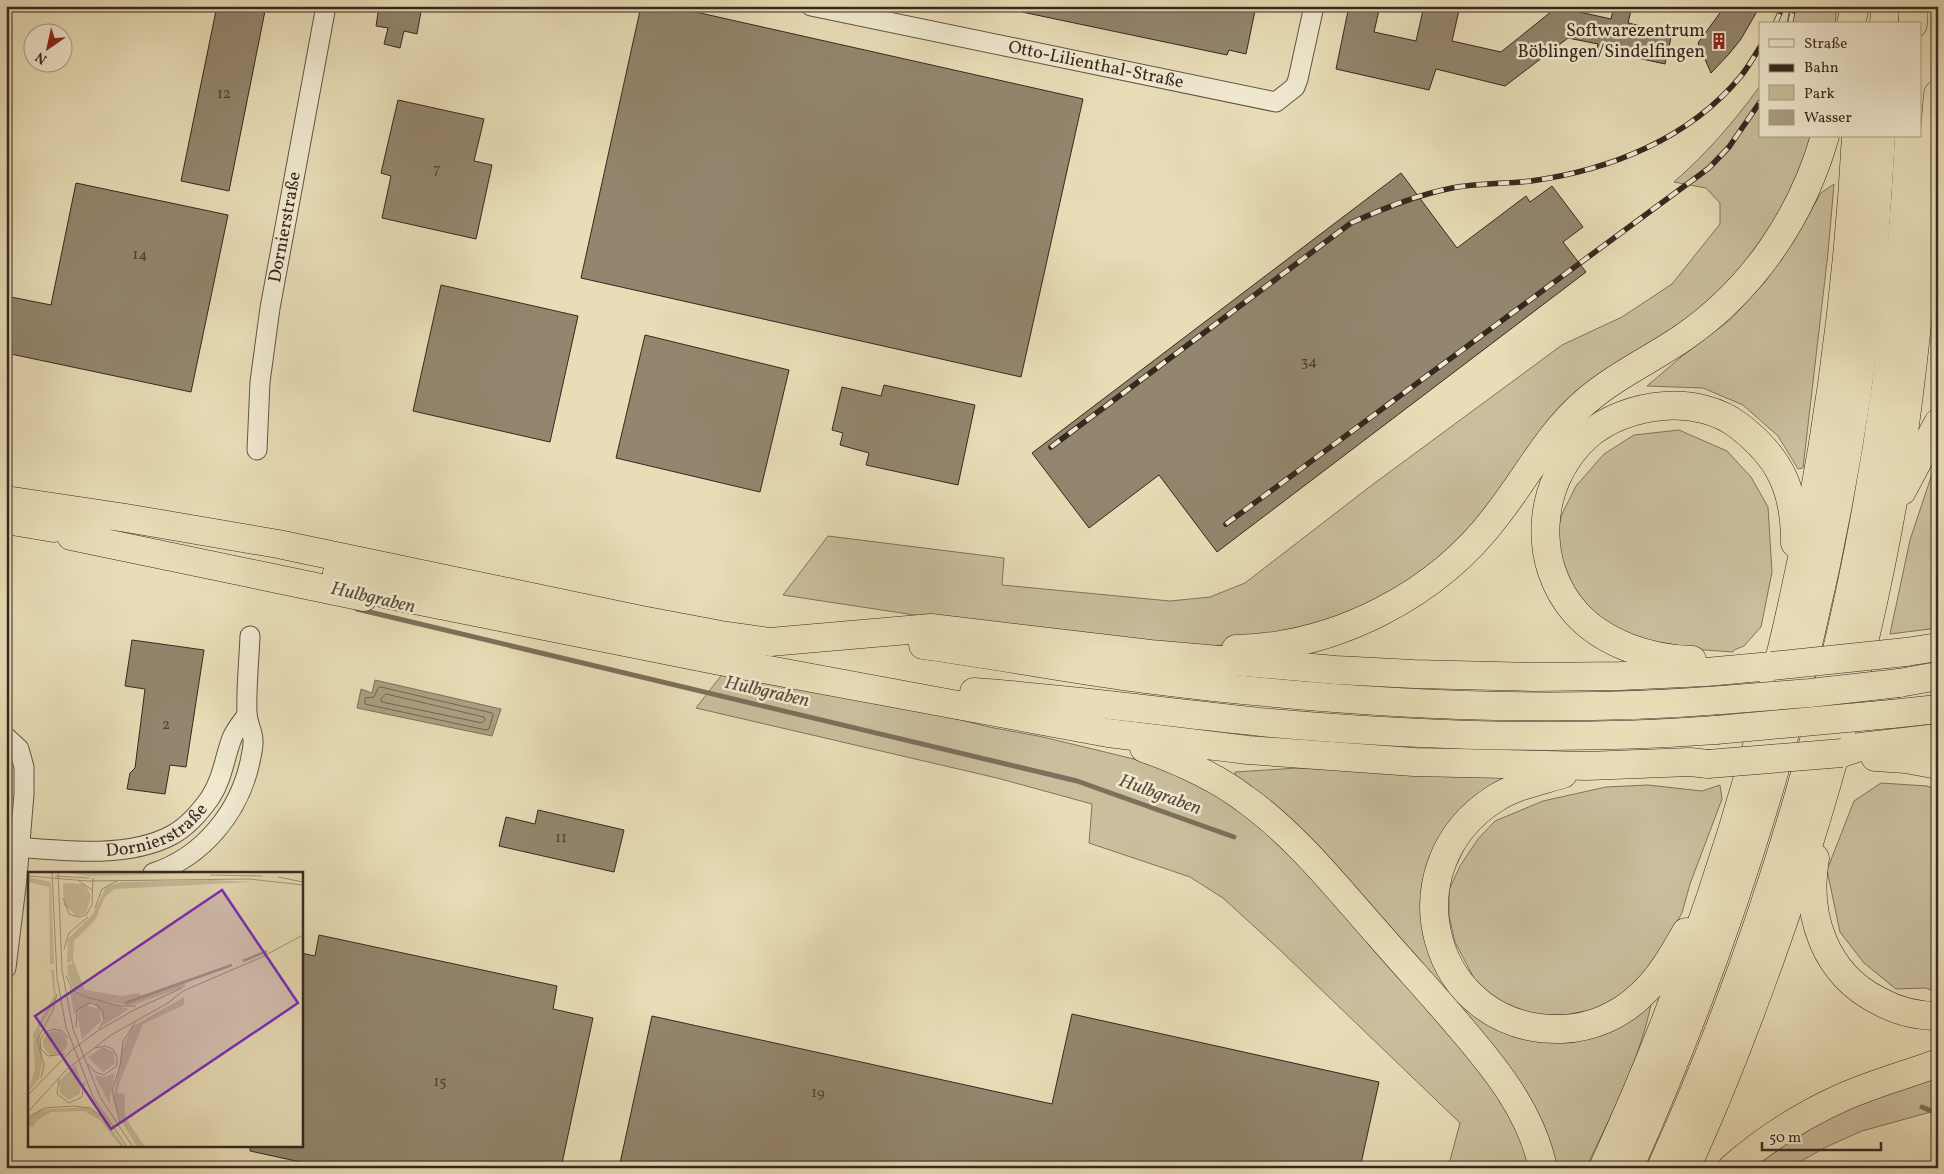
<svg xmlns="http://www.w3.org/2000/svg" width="1944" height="1174" viewBox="0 0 1944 1174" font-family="Vollkorn,serif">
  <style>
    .green { fill: #cabe9d; stroke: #80735e }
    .water { fill: #ac9f83; stroke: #7d6f5b }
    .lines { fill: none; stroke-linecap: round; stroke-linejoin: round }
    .shore { stroke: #726451; stroke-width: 1 }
    .stream { stroke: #7d6f5b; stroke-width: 5 }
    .building { fill: #93866e; stroke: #37281f }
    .street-casing { stroke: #635545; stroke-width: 21 }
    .highway-casing { stroke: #37281f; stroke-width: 29 }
    .street { stroke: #f0e9d0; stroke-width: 19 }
    .highway { stroke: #e8ddb7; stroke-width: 28 }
    .rail-casing { stroke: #37281f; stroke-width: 5.5 }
    .rail { stroke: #f0e9d0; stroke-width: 4; stroke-dasharray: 11; stroke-linecap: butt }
    .highway-bridge-casing { stroke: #37281f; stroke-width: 29; stroke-linecap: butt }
    .highway-bridge { stroke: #e8ddb7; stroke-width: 28 }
    .labels { text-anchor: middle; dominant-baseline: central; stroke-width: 5; stroke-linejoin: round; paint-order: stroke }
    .number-label { font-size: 15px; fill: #4e4033 }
    .poi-label { font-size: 18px; fill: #37281f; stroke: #f0e9d0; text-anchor: end }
    .street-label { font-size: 18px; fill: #37281f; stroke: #f0e9d0 }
    .water-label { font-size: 19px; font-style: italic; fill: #5a4c3d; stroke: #f0e9d0 }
    .inset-river { fill: none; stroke: #ac9f83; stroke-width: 2.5 }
    .inset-road { fill: none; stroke: #a1957a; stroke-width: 1 }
    .view { fill: #7b2cbf; fill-opacity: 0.15; stroke: #7b2cbf; stroke-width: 2.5 }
    .inset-edge { fill: none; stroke: #37281f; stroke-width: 2.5 }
  </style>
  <rect width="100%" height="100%" fill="#e8ddb7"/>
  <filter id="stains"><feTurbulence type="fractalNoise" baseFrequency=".004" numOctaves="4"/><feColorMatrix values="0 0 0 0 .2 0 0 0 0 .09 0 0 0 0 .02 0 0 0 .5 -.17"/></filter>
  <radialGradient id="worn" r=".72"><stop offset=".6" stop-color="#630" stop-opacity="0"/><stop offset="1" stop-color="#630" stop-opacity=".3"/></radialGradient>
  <g class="green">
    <path d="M 1790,6 L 1837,6 L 1835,24 L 1787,24 Z"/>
    <path d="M 1760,86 L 1760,136 L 1815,136 L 1788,206 L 1749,265 L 1711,306 L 1625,363 L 1458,548 L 1365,611 L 1224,645 L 1204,646 L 941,619 L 783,595 L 828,536 L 1004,558 L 1002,585 L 1170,601 L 1210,597 L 1245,583 L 1372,485 L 1562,345 L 1622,317 L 1672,284 L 1720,224 L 1720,203 L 1706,188 L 1674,182 C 1708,152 1733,123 1760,86 Z"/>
    <path d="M 1834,184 L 1828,253 L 1803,468 L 1798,469 L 1778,436 L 1743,405 L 1703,388 L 1647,386 L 1681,357 L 1730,320 L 1765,282 L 1794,240 L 1821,193 Z"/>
    <path d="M 1679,430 L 1727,451 L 1751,477 L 1768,507 L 1772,572 L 1761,627 L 1744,646 L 1734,650 L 1733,652 L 1663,647 L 1622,632 L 1591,611 L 1566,577 L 1555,539 L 1562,514 L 1576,486 L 1604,454 L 1634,435 Z"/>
    <path d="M 1938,462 L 1938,628 L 1890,634 L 1910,540 L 1934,468 Z"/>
    <path d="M 731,663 L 989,727 L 1043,737 L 1142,761 L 1193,780 L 1221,796 L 1276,841 L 1309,873 L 1468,1050 L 1516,1120 L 1532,1168 L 1448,1168 L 1460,1123 L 1281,951 L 1223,898 L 1190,877 L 1089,843 L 1092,804 L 997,778 L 696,708 Z"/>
    <path d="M 1298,768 L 1525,778 L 1493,789 L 1425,930 L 1501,1028 L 1652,1000 C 1640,1060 1612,1113 1586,1168 L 1551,1168 L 1543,1140 L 1235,780 L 1235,772 Z"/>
    <path d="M 1881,783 L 1927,786 L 1938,790 L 1938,992 L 1925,988 L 1896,989 L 1864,963 L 1840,932 L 1827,870 L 1854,801 Z"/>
    <path d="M 1648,785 L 1702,791 L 1720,785 L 1722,799 L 1690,884 L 1682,913 L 1664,944 L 1640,978 L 1620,995 L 1595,1009 L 1565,1015 L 1539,1015 L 1512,1008 L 1478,986 L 1455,942 L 1449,916 L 1449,890 L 1460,866 L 1478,839 L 1495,821 L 1543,801 L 1606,787 Z"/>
    <path d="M 1938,1077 L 1938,1110 L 1862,1131 L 1826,1147 L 1789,1168 L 1745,1168 L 1831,1114 Z"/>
  </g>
  <path class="water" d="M 375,680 L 501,709 L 492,736 L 357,708 L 361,689 L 372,693 Z"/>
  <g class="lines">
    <g class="shore">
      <path d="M 381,687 L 492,713 L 493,715 L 489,729 L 486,730 L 365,704 L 365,698 L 374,697 L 378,688 Z"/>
      <path d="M 386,694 L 484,717 L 485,720 L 482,723 L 382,702 L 381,699 Z"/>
    </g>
    <g class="stream">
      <path d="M 357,609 L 1077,781 L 1234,837"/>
      <path d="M 1922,1107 L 1938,1114"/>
    </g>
  </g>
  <g class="building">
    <path d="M 217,6 L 266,6 L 229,191 L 181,181 Z"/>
    <path d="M 379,6 L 422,6 L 417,34 L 404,31 L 400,48 L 384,44 L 388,28 L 376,26 Z"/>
    <path d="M 641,6 L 669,6 L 1083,99 L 1021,377 L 581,278 Z"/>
    <path d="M 1023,6 L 1256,6 L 1246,54 L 1229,50 L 1227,55 L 1022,12 Z"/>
    <path d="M 1349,6 L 1380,6 L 1374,32 L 1416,41 L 1424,6 L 1460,6 L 1452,41 L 1501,52 L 1557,7 L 1611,19 L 1614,6 L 1632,6 L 1628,23 L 1672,33 L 1665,64 L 1597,49 L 1598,44 L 1568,38 L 1505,86 L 1436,69 L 1429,90 L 1336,69 Z"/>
    <path d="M 1725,6 L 1760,6 L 1741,39 L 1729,54 L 1711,73 L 1698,43 Z"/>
    <path d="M 398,100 L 484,119 L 474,161 L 492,165 L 476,239 L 382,218 L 391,176 L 381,173 Z"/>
    <path d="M 1401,173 L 1457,248 L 1526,196 L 1530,202 L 1552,186 L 1583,227 L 1563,242 L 1586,272 L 1217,552 L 1159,475 L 1089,528 L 1032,453 Z"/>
    <path d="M 76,183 L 228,215 L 191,392 L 6,353 L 6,296 L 51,305 Z"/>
    <path d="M 441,285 L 578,316 L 550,442 L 413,411 Z"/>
    <path d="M 645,335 L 789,370 L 760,492 L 616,458 Z"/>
    <path d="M 884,385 L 975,405 L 958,485 L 866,465 L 869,453 L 840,445 L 843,433 L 832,430 L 842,387 L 881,396 Z"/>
    <path d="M 132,640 L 204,650 L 186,767 L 170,765 L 165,794 L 127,789 L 130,773 L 135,768 L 145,689 L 125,686 Z"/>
    <path d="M 538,810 L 624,830 L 614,872 L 499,846 L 506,817 L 535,824 Z"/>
    <path d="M 319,935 L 557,986 L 553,1009 L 593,1018 L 561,1168 L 328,1168 L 250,1151 L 250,1145 L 301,1145 L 301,953 L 315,956 Z"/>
    <path d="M 1072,1014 L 1379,1082 L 1360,1168 L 619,1168 L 652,1016 L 1052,1104 Z"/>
  </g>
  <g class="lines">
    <g class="street-casing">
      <g id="street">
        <path id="s1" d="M 811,6 L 1276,102 L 1295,87 L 1298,79 L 1314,6"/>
        <path id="s2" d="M 257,450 L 260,382 L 270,308 L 326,6"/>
        <path d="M 6,737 L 19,749 L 24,767 L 24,794 L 17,878 L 6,968"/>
        <path id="s3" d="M 6,846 C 56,850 126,860 172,835 C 187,827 200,812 210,798 C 223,778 224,759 232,738 C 235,730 242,722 247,715"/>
        <path d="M 153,873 C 203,857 239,812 250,762 C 251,756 253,749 253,743 C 254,733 247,723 247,713 C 246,688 249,662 250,636"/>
      </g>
    </g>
    <g class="highway-casing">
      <g id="highway">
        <path d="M 1913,6 L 1913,24"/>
        <path d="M 1851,24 L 1855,6"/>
        <path d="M 1884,24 L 1885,6"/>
        <path d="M 1902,491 L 1938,423"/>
        <path d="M 6,500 L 126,518 L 278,544 L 641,620 L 721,635 L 770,642 L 931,628 L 1150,654 L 1336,670 L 1414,674 L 1533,677 L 1620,676 L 1706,672 L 1772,666"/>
        <path d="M 6,520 L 54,528 L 76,525 L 96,528"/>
        <path d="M 71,536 L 364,597"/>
        <path d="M 337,573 L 372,582 L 385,594 L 720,661 L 1108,733 L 1248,750 L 1414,762 L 1587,766 L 1690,762 L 1708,764"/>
        <path d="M 923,645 C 998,655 1072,670 1146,679 C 1337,703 1531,715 1722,700"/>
        <path d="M 1236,649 C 1336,647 1437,595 1497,515 C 1527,477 1548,434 1585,402 C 1615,376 1652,359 1684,337 C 1753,289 1802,217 1825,136"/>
        <path d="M 1906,652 L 1938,647"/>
        <path d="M 1692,660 C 1650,659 1604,644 1576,613 C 1531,563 1537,483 1585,438 C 1606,418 1637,408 1664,406 C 1690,404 1719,410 1739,426 C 1781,458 1795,491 1795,543"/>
        <path d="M 1899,683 L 1938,676"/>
        <path d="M 974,692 C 1073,699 1172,713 1271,723 C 1418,736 1567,741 1716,730"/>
        <path d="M 1891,714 L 1938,709"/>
        <path d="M 1144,748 C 1180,761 1215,776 1245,799 C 1297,836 1338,889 1380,936 C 1406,966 1434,996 1460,1027 C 1496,1069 1531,1112 1543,1168"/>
        <path d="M 1842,753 L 1860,747 L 1938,738"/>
        <path d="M 1875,757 L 1906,759 L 1938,765"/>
        <path d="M 1563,774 C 1540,781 1517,785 1496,798 C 1386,867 1432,1033 1562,1029 C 1591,1028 1619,1016 1640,996 C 1660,978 1673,955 1686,932"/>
        <path d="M 1815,858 C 1805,916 1825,974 1879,1001 C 1897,1011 1917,1016 1938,1016"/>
        <path d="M 1603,1168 C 1752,844 1837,492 1856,136"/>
        <path d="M 1629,1168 C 1753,890 1836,595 1870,292 C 1875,240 1878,188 1881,136"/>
        <path d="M 1661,1168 C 1808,844 1892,491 1909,136"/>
        <path d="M 1686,1168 C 1728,1077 1763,982 1795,887 C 1840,749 1876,609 1899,466 C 1918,342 1927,218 1938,94"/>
        <path d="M 1732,1168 C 1765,1139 1801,1116 1841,1098 C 1872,1084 1906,1075 1938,1063"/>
      </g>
    </g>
    <use href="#street" class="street"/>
    <use href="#highway" class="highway"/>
    <g class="rail-casing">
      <g id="rail">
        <path d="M 1775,24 L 1783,6"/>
        <path d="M 1790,24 L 1794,6"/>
        <path d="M 1051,447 L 1351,223 C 1384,208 1417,195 1452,188 C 1478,183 1505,184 1531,181 C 1610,170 1689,139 1741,76 C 1748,67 1754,57 1760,47"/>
        <path d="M 1226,524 L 1709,168 L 1729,147 L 1760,102"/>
      </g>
    </g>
    <use href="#rail" class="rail"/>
    <g class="highway-bridge-casing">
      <g id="highway-bridge">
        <path d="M 1772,666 L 1906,652"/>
        <path d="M 1722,700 L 1810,693 L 1899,683"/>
        <path d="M 1716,730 L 1891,714"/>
        <path d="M 1708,764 L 1842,753"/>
      </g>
    </g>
    <use href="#highway-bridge" class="highway-bridge"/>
  </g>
  <defs>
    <g id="building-bare" transform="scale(1.35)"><path d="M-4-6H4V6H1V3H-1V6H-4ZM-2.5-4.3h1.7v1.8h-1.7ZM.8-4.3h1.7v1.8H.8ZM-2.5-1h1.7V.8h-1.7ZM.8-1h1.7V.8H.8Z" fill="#8f2418" stroke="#f0e9d0" stroke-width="2.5" paint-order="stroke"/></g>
  </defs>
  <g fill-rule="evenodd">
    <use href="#building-bare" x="1719" y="41"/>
  </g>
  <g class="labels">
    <g class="number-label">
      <text x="224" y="94">12</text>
      <text x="437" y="169">7</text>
      <text x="140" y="255">14</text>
      <text x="1309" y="362">34</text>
      <text x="166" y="725">2</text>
      <text x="561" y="838">11</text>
      <text x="440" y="1082">15</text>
      <text x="818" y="1093">19</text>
    </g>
    <g class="poi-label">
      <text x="1705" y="31">Softwarezentrum<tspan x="1705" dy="21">Böblingen/Sindelfingen</tspan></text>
    </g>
    <g class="street-label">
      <text stroke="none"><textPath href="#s1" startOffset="291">Otto-Lilienthal-Straße</textPath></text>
      <text stroke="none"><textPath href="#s2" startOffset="225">Dornierstraße</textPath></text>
      <text stroke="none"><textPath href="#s3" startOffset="156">Dornierstraße</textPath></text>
    </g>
    <g class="water-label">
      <text transform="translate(373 598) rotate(13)">Hulbgraben</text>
      <text transform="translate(767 692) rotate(13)">Hulbgraben</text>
      <text transform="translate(1160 795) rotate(20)">Hulbgraben</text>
    </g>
  </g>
  <g transform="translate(28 872)">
    <rect width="275" height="275" fill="#e8ddb7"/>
    <path d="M 34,0 L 222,0 L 59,4 ZM 0,5 L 23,10 L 26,92 L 22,92 L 21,15 L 0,10 ZM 186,8 L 225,10 L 86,17 L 77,25 L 67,48 L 46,69 L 45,88 L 57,118 L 94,124 L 111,121 L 113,124 L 157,108 L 157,115 L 101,134 L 61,125 L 46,117 L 40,105 L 39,94 L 44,91 L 43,84 L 43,90 L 39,91 L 40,67 L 65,42 L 78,15 L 94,10 ZM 35,11 L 57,12 L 63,24 L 58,41 L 49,44 L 36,33 ZM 23,98 L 26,98 L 28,128 L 12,155 L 14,189 L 11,207 L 0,220 L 7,198 L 5,162 L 26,124 ZM 41,114 L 44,118 L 101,137 L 73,155 L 77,149 L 66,130 L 46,142 ZM 156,125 L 156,133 L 115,152 L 91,212 L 90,221 L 97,222 L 97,245 L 117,275 L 109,275 L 92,247 L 85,227 L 94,178 L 104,155 ZM 56,133 L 71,137 L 73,149 L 54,167 L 49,143 ZM15 171a12 12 0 1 1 24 0a12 12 0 1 1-24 0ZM 75,175 L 86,180 L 87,192 L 75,200 L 60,185 ZM 47,193 L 54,212 L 52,222 L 41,228 L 32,221 L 31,209 ZM 87,201 L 82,224 L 82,232 L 66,203 L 76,205 ZM 58,235 L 73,244 L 97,275 L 93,275 L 72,248 L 56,239 L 23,240 L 10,248 L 4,256 L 0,252 L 0,246 L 12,238 Z" fill="#cabe9d"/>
    <path class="inset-river" d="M 215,89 L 239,79M 97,131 L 204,93"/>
    <path class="inset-road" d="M 24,0 L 29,106 L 38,155 L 65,225 L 99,275M 30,0 L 34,98 L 45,157 L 72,225 L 105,275M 182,3 L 234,4M 0,4 L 60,9 L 221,7 L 275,13M 27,4 L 61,6M 250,5 L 275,10M 51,9 L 64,18M 35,26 L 41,42 L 50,45 L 58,43 L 64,33 L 65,6M 67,36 L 74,17 L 89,9M 36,77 L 41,61 L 60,45M 38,104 L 45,118 L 55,124 L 92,134 L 108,134M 48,156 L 49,138 L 61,131 L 69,133 L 75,139 L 76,148 L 71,157M 37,182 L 20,184 L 13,177 L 12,169 L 17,160 L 26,157 L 34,159 L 40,166M 60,192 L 67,200 L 76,203 L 89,194 L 89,185 L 85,177 L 77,174 L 67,176M 13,206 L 16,193 L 9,168 L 25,138 L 29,122M 31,207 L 29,222 L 41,231 L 54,225 L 56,210M 0,223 L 44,178 L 68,160 L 106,138 L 154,116M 0,240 L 38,198 L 83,163 L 140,131 L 155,119 L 234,85 L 275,63M 0,245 L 17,236 L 45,234 L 62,236 L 73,244M 92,251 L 84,218 L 92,194 L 95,169 L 107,151"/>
    <path class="view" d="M 194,18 L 270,131 L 83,257 L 7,144 Z"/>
    <rect width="275" height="275" class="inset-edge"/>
  </g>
  <rect width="1944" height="1174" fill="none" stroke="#e8ddb7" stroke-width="25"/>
  <rect x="8" y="8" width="1929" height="1159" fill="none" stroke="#37281f" stroke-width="2.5"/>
  <rect x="12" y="12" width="1919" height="1149" fill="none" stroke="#37281f"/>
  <rect x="1759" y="22" width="162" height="115" fill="#f0e9d0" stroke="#a69c89"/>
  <rect x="1769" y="39" width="25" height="8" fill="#f0e9d0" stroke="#a69c89"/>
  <text x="1804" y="48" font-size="15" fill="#37281f">Straße</text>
  <rect x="1769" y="64" width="25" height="8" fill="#37281f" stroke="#a69c89"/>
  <text x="1804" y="72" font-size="15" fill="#37281f">Bahn</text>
  <rect x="1769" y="85" width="25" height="15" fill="#cabe9d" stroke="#a69c89"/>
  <text x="1804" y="98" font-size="15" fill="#37281f">Park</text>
  <rect x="1769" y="110" width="25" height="15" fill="#ac9f83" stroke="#a69c89"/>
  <text x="1804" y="122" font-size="15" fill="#37281f">Wasser</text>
  <g transform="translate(48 48) rotate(214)"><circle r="24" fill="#f0e9d0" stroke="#a69c89"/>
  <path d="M0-4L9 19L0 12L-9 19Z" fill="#8f2418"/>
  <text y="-8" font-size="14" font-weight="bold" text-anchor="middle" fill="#37281f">N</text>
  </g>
  <path d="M1762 1142v8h119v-8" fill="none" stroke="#37281f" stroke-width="2.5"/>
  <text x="1769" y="1142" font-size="15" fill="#37281f" stroke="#f0e9d0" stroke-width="4" paint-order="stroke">50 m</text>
  <rect width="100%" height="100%" filter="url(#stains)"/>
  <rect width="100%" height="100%" fill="url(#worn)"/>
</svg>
